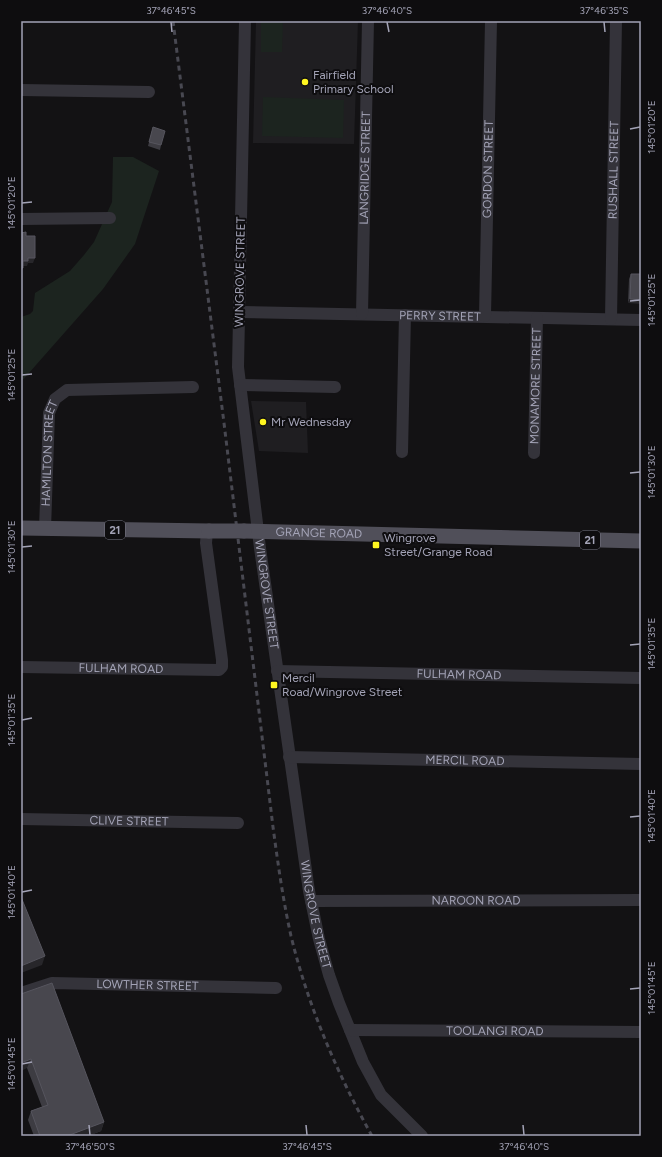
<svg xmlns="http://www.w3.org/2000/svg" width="662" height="1157" viewBox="0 0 662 1157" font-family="Figtree,sans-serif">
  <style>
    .built { fill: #1f1e21 }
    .green { fill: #1c241f }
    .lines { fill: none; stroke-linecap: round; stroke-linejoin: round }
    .minor { stroke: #34333a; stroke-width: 12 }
    .major { stroke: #504f59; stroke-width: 15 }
    .rail { stroke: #484851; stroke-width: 3; stroke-dasharray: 5 4; stroke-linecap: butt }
    .major-bridge { stroke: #504f59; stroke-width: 15 }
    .wall { fill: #3d3c42 }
    .shaded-wall { fill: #27262a }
    .building { fill: #48474e; stroke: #56555e }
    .ticks { fill: none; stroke: #a3a3b6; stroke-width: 1.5 }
    .poi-dot { fill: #fff620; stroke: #0e0d0f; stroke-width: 1.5 }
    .labels { text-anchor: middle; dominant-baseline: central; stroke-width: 4; stroke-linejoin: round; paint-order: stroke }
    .shield { fill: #0e0d0f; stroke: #767684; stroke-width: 1 }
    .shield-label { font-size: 11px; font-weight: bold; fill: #a3a3b6 }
    .poi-label { font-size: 12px; fill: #a3a3b6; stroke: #0e0d0f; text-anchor: start }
    .street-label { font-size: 12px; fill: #a3a3b6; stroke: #0e0d0f }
    .neatline { fill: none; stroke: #a3a3b6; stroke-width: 1.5 }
    .ticks-label { font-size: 10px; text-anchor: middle; fill: #a3a3b6 }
  </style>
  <rect width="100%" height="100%" fill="#131214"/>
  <g class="built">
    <path d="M 256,21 L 358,21 L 354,144 L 253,143 Z"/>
    <path d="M 251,401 L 306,402 L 308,453 L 259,451 Z"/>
  </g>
  <g class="green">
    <path d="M 261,21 L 283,21 L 282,52 L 261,52 Z"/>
    <path d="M 263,97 L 344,100 L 343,138 L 262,136 Z"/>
    <path d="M 113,157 L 133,157 L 159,171 L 135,244 L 103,289 L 21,382 L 21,317 L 30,314 L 33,311 L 35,293 L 70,271 L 84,255 L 94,242 L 112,202 Z"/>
  </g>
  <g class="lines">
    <g class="minor">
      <path id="s1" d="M 245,21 L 238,367 L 260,548 L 309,891 L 319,939 L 329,975 L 339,1003 L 363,1062 L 381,1095 L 422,1136"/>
      <path d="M 21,90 L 149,92"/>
      <path d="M 21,219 L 110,218"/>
      <path id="s2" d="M 239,312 L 641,320"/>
      <path id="s3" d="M 362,314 L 368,21"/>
      <path id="s4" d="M 485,316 L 491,21"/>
      <path id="s5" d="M 611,319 L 616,21"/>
      <path d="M 240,385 L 335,387"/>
      <path d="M 402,452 L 405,315"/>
      <path id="s6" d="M 534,453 L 537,318"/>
      <path id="s7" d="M 45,529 L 49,413 L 55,399 L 67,390 L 193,387"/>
      <path id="s8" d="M 21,667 L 219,670 L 222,667 L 222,660 L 206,543 L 207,531"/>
      <path id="s9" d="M 277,671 L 641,678"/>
      <path id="s10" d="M 289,757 L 641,764"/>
      <path id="s11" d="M 21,819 L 238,823"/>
      <path id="s12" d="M 311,901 L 641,900"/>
      <path id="s13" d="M 21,993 L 52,983 L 276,988"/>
      <path id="s14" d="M 350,1030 L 641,1032"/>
    </g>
    <g class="major">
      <path d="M 21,528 L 209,531"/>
      <path id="s15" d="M 244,531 L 641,541"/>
    </g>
    <path class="rail" d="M 173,21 L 224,423 L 273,827 C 278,864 283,900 291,936 C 308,1006 337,1073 372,1136"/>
    <path class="major-bridge" d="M 209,531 L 244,531"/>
  </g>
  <g class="wall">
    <path d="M 153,127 L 161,145 L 160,150 L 148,146 Z"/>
    <path d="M 631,274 L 641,274 L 628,303 L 629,279 Z"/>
    <path d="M 21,994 L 104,1122 L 101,1131 L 88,1136 L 34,1136 L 28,1120 L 31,1111 L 42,1107 L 27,1068 Z"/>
  </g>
  <g class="shaded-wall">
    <path d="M 28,258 L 35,258 L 33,263 L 28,263 L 27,266 L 21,266 L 23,261 Z"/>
    <path d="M 630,299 L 641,300 L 641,304 L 628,303 Z"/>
    <path d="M 45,956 L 42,965 L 21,973 L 21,966 Z"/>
    <path d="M 31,1059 L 27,1068 L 21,1071 L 21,1063 Z"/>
    <path d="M 104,1122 L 101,1131 L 88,1136 L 67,1136 Z"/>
  </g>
  <g class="building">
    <path d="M 153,127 L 165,131 L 161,145 L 149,142 Z"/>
    <path d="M 26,232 L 26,236 L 35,236 L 35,258 L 28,258 L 28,261 L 23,261 L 23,268 L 21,268 L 21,233 Z"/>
    <path d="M 631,274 L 641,274 L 641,300 L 630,299 Z"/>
    <path d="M 21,897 L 45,956 L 21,966 Z"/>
    <path d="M 52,983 L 104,1122 L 67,1136 L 40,1136 L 31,1111 L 48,1105 L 31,1059 L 21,1063 L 21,994 Z"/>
  </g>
  <path class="ticks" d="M 171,22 L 172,32M 387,22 L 389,32M 604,22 L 605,32M 630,129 L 640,127M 22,203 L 32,202M 630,301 L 640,300M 22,375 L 32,374M 630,473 L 640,472M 22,547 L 32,546M 630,645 L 640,644M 22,720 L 32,718M 630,817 L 640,816M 22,892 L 32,890M 630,989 L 640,988M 22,1064 L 32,1062M 89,1125 L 90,1135M 306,1125 L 307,1135M 523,1125 L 524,1135"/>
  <g class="poi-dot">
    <circle cx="305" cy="82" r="4"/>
    <circle cx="263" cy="422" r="4"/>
    <rect x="372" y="541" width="8" height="8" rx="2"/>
    <rect x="270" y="681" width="8" height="8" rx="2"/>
  </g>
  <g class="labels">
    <g class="shield">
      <rect x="105" y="521" width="20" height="18" rx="3"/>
      <rect x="580" y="531" width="20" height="18" rx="3"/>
    </g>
    <g class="shield-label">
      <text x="115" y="530">21</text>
      <text x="590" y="540">21</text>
    </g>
    <g class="poi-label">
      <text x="313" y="75">Fairfield<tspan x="313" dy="14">Primary School</tspan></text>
      <text x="271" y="422">Mr Wednesday</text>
      <text x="384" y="538">Wingrove<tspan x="384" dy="14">Street/Grange Road</tspan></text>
      <text x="282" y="678">Mercil<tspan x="282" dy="14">Road/Wingrove Street</tspan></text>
    </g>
    <g class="street-label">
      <text stroke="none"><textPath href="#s3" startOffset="146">LANGRIDGE STREET</textPath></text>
      <text stroke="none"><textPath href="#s4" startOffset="147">GORDON STREET</textPath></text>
      <text stroke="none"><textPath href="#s5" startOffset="149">RUSHALL STREET</textPath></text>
      <text transform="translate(240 272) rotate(-89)">WINGROVE STREET</text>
      <text stroke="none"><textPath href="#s2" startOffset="201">PERRY STREET</textPath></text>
      <text stroke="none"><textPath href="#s6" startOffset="67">MONAMORE STREET</textPath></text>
      <text stroke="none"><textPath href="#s7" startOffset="76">HAMILTON STREET</textPath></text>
      <text stroke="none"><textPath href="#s15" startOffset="75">GRANGE ROAD</textPath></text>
      <text stroke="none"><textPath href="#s1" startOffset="575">WINGROVE STREET</textPath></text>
      <text stroke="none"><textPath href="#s8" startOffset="100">FULHAM ROAD</textPath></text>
      <text stroke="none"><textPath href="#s9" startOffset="182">FULHAM ROAD</textPath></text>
      <text stroke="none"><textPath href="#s10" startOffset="176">MERCIL ROAD</textPath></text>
      <text stroke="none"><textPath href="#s11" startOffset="108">CLIVE STREET</textPath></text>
      <text stroke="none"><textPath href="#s12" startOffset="165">NAROON ROAD</textPath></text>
      <text stroke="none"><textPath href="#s1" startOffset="899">WINGROVE STREET</textPath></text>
      <text stroke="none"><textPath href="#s13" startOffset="128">LOWTHER STREET</textPath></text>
      <text stroke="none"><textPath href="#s14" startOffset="145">TOOLANGI ROAD</textPath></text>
    </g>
  </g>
  <rect width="662" height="1157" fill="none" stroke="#0e0d0f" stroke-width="44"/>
  <rect x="22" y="22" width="618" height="1113" class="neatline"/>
  <g class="ticks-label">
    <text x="171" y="14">37°46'45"S</text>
    <text x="387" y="14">37°46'40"S</text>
    <text x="604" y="14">37°46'35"S</text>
    <text transform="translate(651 127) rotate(-90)" y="4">145°01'20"E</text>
    <text transform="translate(11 203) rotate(-90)" y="4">145°01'20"E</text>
    <text transform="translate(651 300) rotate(-90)" y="4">145°01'25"E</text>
    <text transform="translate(11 375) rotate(-90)" y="4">145°01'25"E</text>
    <text transform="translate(651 472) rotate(-90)" y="4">145°01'30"E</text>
    <text transform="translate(11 547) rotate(-90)" y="4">145°01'30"E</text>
    <text transform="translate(651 644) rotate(-90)" y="4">145°01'35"E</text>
    <text transform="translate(11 720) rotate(-90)" y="4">145°01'35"E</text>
    <text transform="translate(651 816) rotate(-90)" y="4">145°01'40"E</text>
    <text transform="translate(11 892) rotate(-90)" y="4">145°01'40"E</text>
    <text transform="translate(651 988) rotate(-90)" y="4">145°01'45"E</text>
    <text transform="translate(11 1064) rotate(-90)" y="4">145°01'45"E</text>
    <text x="90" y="1150">37°46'50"S</text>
    <text x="307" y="1150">37°46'45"S</text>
    <text x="524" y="1150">37°46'40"S</text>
  </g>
</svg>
